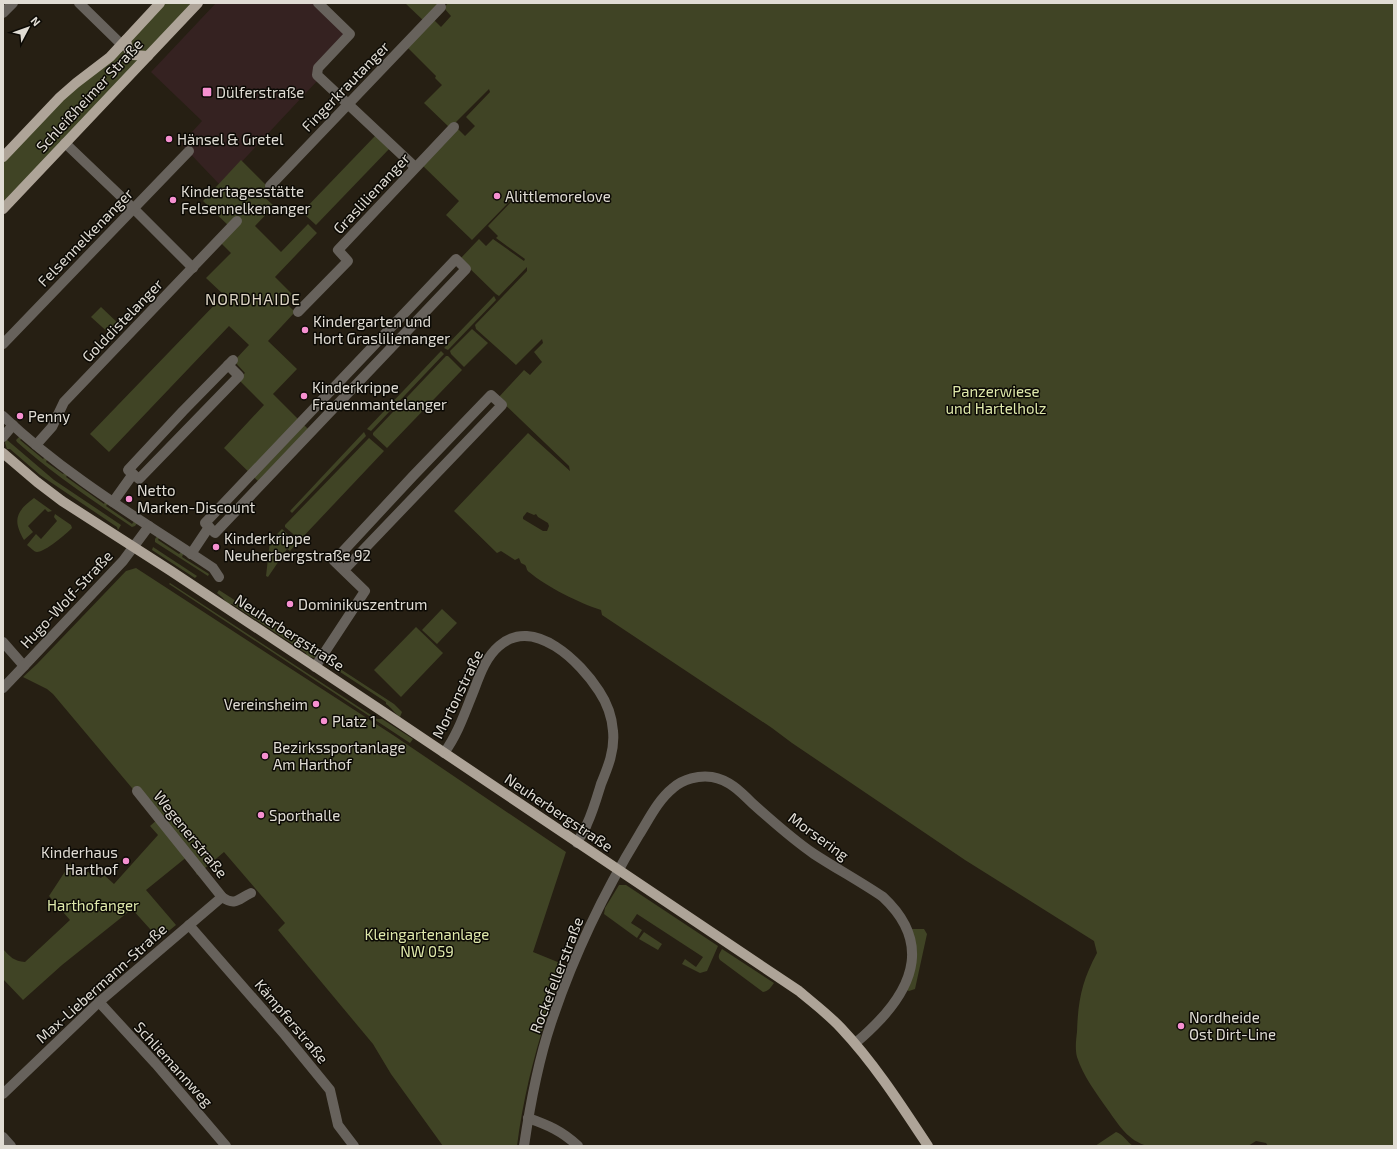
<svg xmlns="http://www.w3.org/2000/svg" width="1397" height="1149" viewBox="0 0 1397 1149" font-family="'Exo 2',sans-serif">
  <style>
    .commercial { fill: #352221 }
    .green { fill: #404425; fill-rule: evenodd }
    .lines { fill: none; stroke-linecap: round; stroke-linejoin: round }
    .minor { stroke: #67625c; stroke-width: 10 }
    .major { stroke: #aea498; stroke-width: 10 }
    .poi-dot { fill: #f690d0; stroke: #0c0a05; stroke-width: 1.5 }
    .labels { text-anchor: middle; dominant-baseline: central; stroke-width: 3; stroke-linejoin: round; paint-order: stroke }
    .street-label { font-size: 15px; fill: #e0dcd4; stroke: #0c0a05 }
    .poi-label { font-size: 15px; fill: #e0dcd4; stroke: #0c0a05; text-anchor: start }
    .park-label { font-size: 15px; fill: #dfe9ab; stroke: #0c0a05 }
    .neighbourhood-label { font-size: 16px; letter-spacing: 1px; fill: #dcd4c4; stroke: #0c0a05 }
  </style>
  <rect width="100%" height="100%" fill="#261f13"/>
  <path class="commercial" d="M 216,3 L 323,3 L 354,33 L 320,70 L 319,79 L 220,185 L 181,144 L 202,121 L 151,72 Z"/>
  <g class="green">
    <path d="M 165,3 L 193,3 L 148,50 L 144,52 L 134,51 L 131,43 L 134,36 Z"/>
    <path d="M 405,3 L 443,3 L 425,22 Z"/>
    <path d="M 448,3 L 1394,3 L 1394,1146 L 1268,1146 L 1266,1143 L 1256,1141 L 1248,1146 L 1148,1146 C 1128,1141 1119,1125 1108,1110 C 1097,1094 1083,1076 1077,1057 C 1075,1049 1076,1040 1077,1032 C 1078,1000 1082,981 1097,953 L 1094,941 L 965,860 L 792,743 L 772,728 L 602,615 L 601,610 C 579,603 547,587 529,572 C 526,570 527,567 525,565 L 521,563 L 519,558 L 515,560 L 501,551 L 497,553 L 454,511 L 528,433 L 570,471 L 569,466 L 498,398 L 524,370 L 530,375 L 542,362 L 534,352 L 543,343 L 542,339 L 516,365 L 476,329 L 475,325 L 527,271 L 527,267 L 499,296 L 496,294 L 460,259 L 479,239 L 486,246 L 493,239 L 524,261 L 525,259 L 496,238 L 498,236 L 488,226 L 512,201 L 512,199 L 472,240 L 446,215 L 459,201 L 422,165 L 457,128 L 465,136 L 475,126 L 466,117 L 490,92 L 489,89 L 450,128 L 424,103 L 442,85 L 435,78 L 436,76 L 407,47 L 433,19 L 441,27 L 451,16 L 444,8 ZM 527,512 L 534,515 L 536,514 L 538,517 L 548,523 L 549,526 L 547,531 L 543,531 L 523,519 L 523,517 Z"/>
    <path d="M 122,50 L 127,55 L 137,60 L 136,62 L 3,203 L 3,161 L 64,98 Z"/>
    <path d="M 376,135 L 390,148 L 316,225 L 302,212 Z"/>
    <path d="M 241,160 L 267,186 L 260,193 L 274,206 L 255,226 L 281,252 L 308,224 L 317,233 L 275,277 L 292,294 L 285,302 L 295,312 L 268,341 L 297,369 L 273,394 L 310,431 L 260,483 L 224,448 L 264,405 L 238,379 L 245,373 L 234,361 L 249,345 L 229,326 L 109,452 L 90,434 L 224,295 L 206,278 L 231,253 L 220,242 L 232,229 L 203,201 Z"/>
    <path d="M 494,296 L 496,300 L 448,350 L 444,348 Z"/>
    <path d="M 101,307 L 121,326 L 112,336 L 91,317 Z"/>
    <path d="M 472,329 L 488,343 L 464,367 L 451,354 L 450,351 Z"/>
    <path d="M 441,351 L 444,354 L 371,431 L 367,429 Z"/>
    <path d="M 446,356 L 448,356 L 462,370 L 387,448 L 373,435 L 373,433 Z"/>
    <path d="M 364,432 L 366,436 L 292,513 L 290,511 Z"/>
    <path d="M 21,435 L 23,437 L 20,440 L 43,459 L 46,456 L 48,458 L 46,462 L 63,474 L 66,471 L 69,473 L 66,477 L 104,504 L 106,500 L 109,502 L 106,506 L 132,524 L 135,520 L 138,522 L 135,526 L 132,527 C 92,500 53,474 17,442 L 16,440 Z"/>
    <path d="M 369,438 L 384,451 L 300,540 L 285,527 L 285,525 Z"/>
    <path d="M 6,439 L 54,480 L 121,525 L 118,530 L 117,527 L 40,475 L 10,449 L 7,449 L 5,443 Z"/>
    <path d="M 34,498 L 52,511 L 48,512 L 45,509 L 28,526 L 33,532 L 24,540 C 13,521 15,512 34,498 Z"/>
    <path d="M 55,514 L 71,525 L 72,528 C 66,534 45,552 37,552 C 34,552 30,547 27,545 L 36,534 L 41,539 L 57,521 L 54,517 Z"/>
    <path d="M 282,529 L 297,543 L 290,551 L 287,549 L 268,577 L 266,576 L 270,541 Z"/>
    <path d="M 158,535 L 160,536 L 158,540 L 179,554 L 182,551 L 184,552 L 182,557 L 209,574 L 208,576 L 155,542 L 155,539 Z"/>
    <path d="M 153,547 L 197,576 L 195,578 L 152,550 Z"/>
    <path d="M 136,568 L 393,735 L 566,852 L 533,952 L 565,965 C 542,1024 525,1084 517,1146 L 443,1146 L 391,1074 L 373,1044 L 278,930 L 285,923 L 224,852 L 197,875 L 188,856 L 146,890 L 176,925 L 159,939 L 132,909 L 62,965 L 23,1000 L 3,979 L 3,949 C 10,957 14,961 25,962 L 70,920 L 49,896 L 70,864 L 101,878 L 104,875 L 114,884 L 158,835 L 150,826 L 158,819 L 53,694 L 47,689 L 23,677 L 37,664 L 126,571 Z"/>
    <path d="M 170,583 L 377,719 L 382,719 L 413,739 L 410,743 L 169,584 Z"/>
    <path d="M 219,590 L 319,655 L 314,658 L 307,656 L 306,653 L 241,610 L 232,604 L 229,605 L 222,597 L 217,593 Z"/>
    <path d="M 442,609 L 457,623 L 437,644 L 422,630 Z"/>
    <path d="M 416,627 L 443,653 L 401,697 L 374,670 Z"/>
    <path d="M 325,659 L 394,704 L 402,712 L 400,717 C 394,713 392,708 386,704 L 386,702 L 331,666 L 329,667 L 325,662 Z"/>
    <path d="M 619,885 L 626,885 L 718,946 L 707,971 L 700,973 L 682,964 L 685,959 L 696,967 L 703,957 L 637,914 L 631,923 L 642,930 L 637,938 L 604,914 L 605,908 Z"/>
    <path d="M 912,929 L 924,929 L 927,934 L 915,989 L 909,991 L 907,990 C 917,967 918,953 912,929 Z"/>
    <path d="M 644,932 L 662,944 L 658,950 L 639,939 Z"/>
    <path d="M 722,949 L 774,983 C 771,987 769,991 763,992 L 720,960 C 717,956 720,953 722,949 Z"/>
    <path d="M 1116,1132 C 1123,1134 1127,1142 1133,1146 L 1095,1146 Z"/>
  </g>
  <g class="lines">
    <g class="minor">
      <path d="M 79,3 L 121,44"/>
      <path d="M 318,3 L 350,34 L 318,68 L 317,75 L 415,167"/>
      <path d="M 3,13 L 13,3"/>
      <path d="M 65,143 L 133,208 L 193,268"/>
      <path d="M 270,186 L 441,7"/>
      <path d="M 456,259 L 466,269 L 215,533 L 205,523 Z"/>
      <path d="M 298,312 L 348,261 L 338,250 L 454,127"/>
      <path d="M 3,344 L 189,151"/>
      <path d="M 3,416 C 66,476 141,520 213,568 L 219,577"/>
      <path d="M 3,437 L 13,425"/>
      <path d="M 36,445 L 52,427 L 64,402 L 237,221"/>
      <path d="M 133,474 L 139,479 L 239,376 L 228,365"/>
      <path d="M 113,502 L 133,474 L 128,470 L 183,411 L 233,360"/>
      <path d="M 191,554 L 209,527"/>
      <path d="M 3,642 L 24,666"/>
      <path d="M 315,667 L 365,591 L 334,561 L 413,476 L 491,395 L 502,405 L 344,570"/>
      <path d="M 3,688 L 24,666 L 123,561 L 149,526"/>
      <path d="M 444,753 C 458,734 465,712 474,690 C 480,674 486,657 499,646 C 534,615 581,663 599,691 C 607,703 612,717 613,731 C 615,750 608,767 601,784 C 597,797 593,811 587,824 C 585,831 580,836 577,843"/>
      <path d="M 137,791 L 222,897 C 236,907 239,898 251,893"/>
      <path d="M 189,925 L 285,1035 L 330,1090 L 338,1125 L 354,1146"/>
      <path d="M 99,1002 L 156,1064 L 226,1146"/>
      <path d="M 3,1094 L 99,1002 L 222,897"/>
      <path d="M 528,1118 C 548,1125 562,1131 578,1146"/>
      <path d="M 3,1137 L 11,1146"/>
      <path d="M 524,1146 C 530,1105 538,1062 551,1023 C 573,957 603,894 639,835 C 649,819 658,800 673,788 C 683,779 699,775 712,777 C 729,780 740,791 752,803 C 772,821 792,839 814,854 C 837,869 861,882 883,897 C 929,940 916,984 875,1025 C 869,1031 862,1038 855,1043"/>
    </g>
    <g class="major">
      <path d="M 126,40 L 128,49 L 133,55 L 148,56"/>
      <path d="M 3,157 L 60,97 L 76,83 L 110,57 L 160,3"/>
      <path d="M 3,209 L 198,3"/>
      <path d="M 3,453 L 37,482 L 62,501 L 171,571 L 382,711 L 799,991 C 813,1003 828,1014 841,1028 C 874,1063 901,1105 928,1146"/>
    </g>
  </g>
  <g class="poi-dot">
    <rect x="202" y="87" width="10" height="10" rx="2"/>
    <circle cx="169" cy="139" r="4"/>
    <circle cx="497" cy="196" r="4"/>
    <circle cx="173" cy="200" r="4"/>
    <circle cx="305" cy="330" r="4"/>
    <circle cx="304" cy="396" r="4"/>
    <circle cx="20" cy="416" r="4"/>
    <circle cx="129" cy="499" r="4"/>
    <circle cx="216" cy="547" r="4"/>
    <circle cx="290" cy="604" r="4"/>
    <circle cx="316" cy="704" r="4"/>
    <circle cx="324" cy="721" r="4"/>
    <circle cx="265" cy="756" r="4"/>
    <circle cx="261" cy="815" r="4"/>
    <circle cx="126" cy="861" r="4"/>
    <circle cx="1181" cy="1026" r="4"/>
  </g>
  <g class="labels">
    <g class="street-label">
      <text transform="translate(345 86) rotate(-46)">Fingerkrautanger</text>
      <text transform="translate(89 95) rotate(-47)">Schleißheimer Straße</text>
      <text transform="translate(371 193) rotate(-47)">Graslilienanger</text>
      <text transform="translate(85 237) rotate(-46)">Felsennelkenanger</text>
      <text transform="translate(122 320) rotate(-46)">Golddistelanger</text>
      <text transform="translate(66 599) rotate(-47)">Hugo-Wolf-Straße</text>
      <text transform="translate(290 632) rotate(33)">Neuherbergstraße</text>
      <text transform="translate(457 694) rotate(-64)">Mortonstraße</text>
      <text transform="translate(559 812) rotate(34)">Neuherbergstraße</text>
      <text transform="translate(191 834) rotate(51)">Wegenerstraße</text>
      <text transform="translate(819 836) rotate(36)">Morsering</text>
      <text transform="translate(556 975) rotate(-69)">Rockefellerstraße</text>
      <text transform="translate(101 983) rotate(-42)">Max-Liebermann-Straße</text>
      <text transform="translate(292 1021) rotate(50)">Kämpferstraße</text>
      <text transform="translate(174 1064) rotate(48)">Schliemannweg</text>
    </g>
    <g class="poi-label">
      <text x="216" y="92">Dülferstraße</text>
      <text x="177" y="139">Hänsel &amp; Gretel</text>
      <text x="181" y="191">Kindertagesstätte<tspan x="181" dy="17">Felsennelkenanger</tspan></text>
      <text x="505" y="196">Alittlemorelove</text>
      <text x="313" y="321">Kindergarten und<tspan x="313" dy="17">Hort Graslilienanger</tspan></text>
      <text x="312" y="387">Kinderkrippe<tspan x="312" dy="17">Frauenmantelanger</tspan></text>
      <text x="28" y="416">Penny</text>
      <text x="137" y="490">Netto<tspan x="137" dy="17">Marken-Discount</tspan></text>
      <text x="224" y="538">Kinderkrippe<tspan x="224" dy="17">Neuherbergstraße 92</tspan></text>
      <text x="298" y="604">Dominikuszentrum</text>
      <text x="308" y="704" text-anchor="end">Vereinsheim</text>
      <text x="332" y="721">Platz 1</text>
      <text x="273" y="747">Bezirkssportanlage<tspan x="273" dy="17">Am Harthof</tspan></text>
      <text x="269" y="815">Sporthalle</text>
      <text x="118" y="852" text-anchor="end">Kinderhaus<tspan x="118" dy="17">Harthof</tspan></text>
      <text x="1189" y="1017">Nordheide<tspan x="1189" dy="17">Ost Dirt-Line</tspan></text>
    </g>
    <g class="park-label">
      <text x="996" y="391">Panzerwiese<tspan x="996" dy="17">und Hartelholz</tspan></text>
      <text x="93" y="905">Harthofanger</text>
      <text x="427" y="934">Kleingartenanlage<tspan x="427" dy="17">NW 059</tspan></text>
    </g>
    <g class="neighbourhood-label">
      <text x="253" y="298">NORDHAIDE</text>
    </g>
  </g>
  <rect width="1397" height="1149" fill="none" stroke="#e0dcd4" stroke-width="8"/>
  <g transform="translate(28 28) rotate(49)" stroke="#0c0a05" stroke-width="3" paint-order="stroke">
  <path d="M0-3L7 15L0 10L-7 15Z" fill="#e0dcd4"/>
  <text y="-6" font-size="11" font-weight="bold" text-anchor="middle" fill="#e0dcd4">N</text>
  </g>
</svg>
